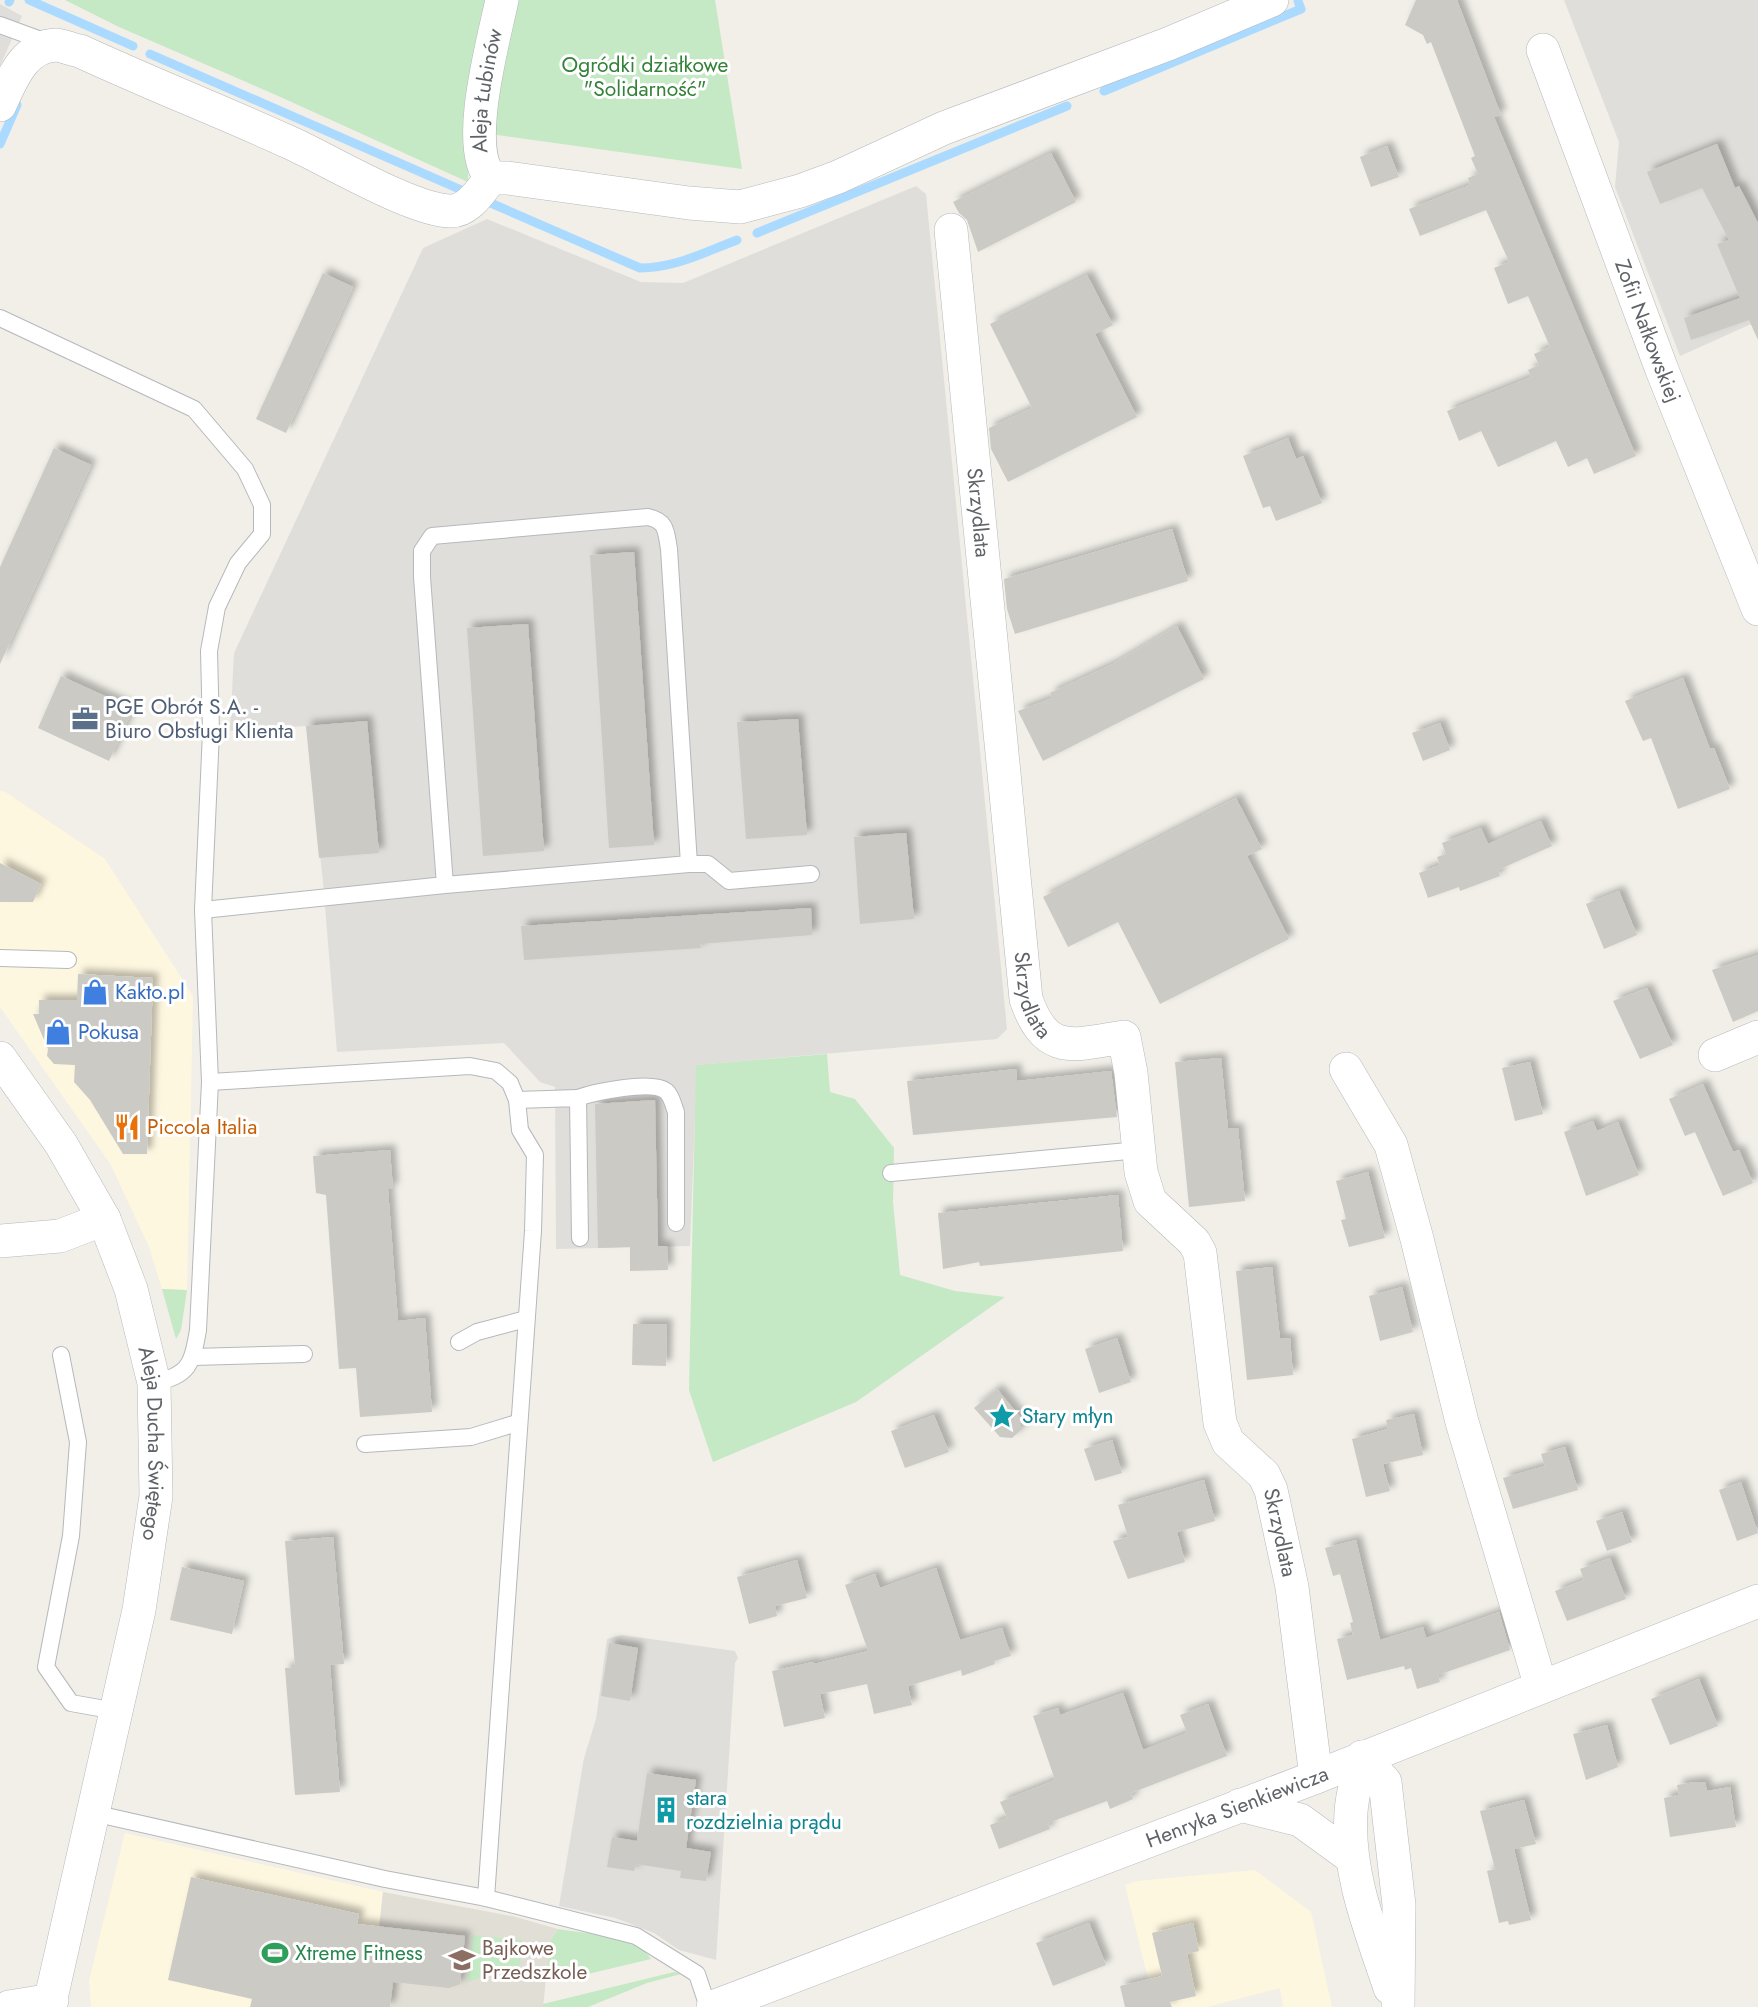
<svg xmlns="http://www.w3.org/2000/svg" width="1758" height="2007" viewBox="0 0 1758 2007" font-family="Jost,sans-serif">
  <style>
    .commercial { fill: #fef7e0 }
    .industrial { fill: #e0deda }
    .education { fill: #e1ded6 }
    .green { fill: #c5e8c5 }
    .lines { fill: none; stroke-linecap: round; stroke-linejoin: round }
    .stream { stroke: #aadaff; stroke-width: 9 }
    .building { fill: #cccac5; filter: url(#shadow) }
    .lane-casing { stroke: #b5b8bc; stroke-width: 18 }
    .street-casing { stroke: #b5b8bc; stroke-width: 34 }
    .secondary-casing { stroke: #b6babf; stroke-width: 34 }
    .lane { stroke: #fff; stroke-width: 16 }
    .street { stroke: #fff; stroke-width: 33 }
    .secondary { stroke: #fff; stroke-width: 33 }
    .labels { text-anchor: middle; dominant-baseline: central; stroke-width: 6; stroke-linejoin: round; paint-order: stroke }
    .park-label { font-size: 21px; fill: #348238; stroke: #fff }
    .street-label { font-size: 21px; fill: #5f6368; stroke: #fff }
    .service-label { font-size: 21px; fill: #4e5e75; stroke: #fff; text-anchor: start }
    .shop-label { font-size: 21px; fill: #366cbe; stroke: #fff; text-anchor: start }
    .food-label { font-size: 21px; fill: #c56008; stroke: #fff; text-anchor: start }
    .culture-label { font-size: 21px; fill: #0d838f; stroke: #fff; text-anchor: start }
    .education-label { font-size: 21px; fill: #785e54; stroke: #fff; text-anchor: start }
    .leisure-label { font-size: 21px; fill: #27864d; stroke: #fff; text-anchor: start }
  </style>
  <defs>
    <filter id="shadow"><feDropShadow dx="5.5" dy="-5.5" stdDeviation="3" flood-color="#0004"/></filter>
  </defs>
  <rect width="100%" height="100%" fill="#f1efe8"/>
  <g class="commercial">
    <path d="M 0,791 L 4,791 L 105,859 L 193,996 L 187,1290 L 162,1289 L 149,1247 L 111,1165 L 0,1007 Z"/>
    <path d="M 125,1833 L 383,1892 L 370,2007 L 91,2007 L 89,1981 Z"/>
    <path d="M 1255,1870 L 1311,1912 L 1332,2007 L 1283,2007 L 1280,1988 L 1207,2007 L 1155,2007 L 1125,1885 L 1137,1881 Z"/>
  </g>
  <g class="industrial">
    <path d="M 1564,0 L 1758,0 L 1758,321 L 1680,356 L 1615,187 L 1619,142 Z"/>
    <path d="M 0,4 L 22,16 L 0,66 Z"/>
    <path d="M 916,186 L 926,194 L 1007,1029 L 997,1039 L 697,1065 L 690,1246 L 556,1249 L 555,1087 L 540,1082 L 504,1043 L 337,1052 L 323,882 L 306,726 L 230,731 L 234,653 L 423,248 L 487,219 L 641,282 L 683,283 Z"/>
    <path d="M 622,1635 L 735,1651 L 738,1658 L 735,1663 L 716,1960 L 679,1950 L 654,1933 L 615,1918 L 559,1906 L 584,1758 L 596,1719 L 607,1639 Z"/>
  </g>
  <path class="education" d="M 383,1892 L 512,1916 L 558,1929 L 550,1941 L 543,2007 L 370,2007 Z"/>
  <g class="green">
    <path d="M 65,0 L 715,0 L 742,169 L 469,131 L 468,182 L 276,95 L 119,27 Z"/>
    <path d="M 827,1054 L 830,1092 L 855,1099 L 894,1148 L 893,1202 L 900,1275 L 955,1291 L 1005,1297 L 856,1402 L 713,1462 L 689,1390 L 696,1065 Z"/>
    <path d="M 162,1289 L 187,1290 L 181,1330 L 176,1339 Z"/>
    <path d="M 558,1929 C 585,1934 636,1934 651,1959 L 554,1982 L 546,1979 L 550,1941 Z"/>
    <path d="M 472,1935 L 522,1940 L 520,1965 L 467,1982 Z"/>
    <path d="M 674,1972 L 681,1974 L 647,1983 L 588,2007 L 543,2007 L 543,2004 Z"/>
  </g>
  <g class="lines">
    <g class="stream">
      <path d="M 29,0 L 133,46"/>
      <path d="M 9,2 L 10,0"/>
      <path d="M 150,54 L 466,192"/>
      <path d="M 1104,91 L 1301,9 L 1298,1"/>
      <path d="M 0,144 L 17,105"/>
      <path d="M 486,201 L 640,268 C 675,268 705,252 737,240"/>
      <path d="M 757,233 L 1067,106"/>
    </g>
  </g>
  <g class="building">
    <path d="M 1416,0 L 1457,0 L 1501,115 L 1494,117 L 1636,456 L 1594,474 L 1587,458 L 1568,467 L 1556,441 L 1498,467 L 1481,431 L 1459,441 L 1447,411 L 1531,377 L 1528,370 L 1539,365 L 1534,354 L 1550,347 L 1528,296 L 1508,304 L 1494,268 L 1509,262 L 1486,210 L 1420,236 L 1409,209 L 1470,185 L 1468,178 L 1478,174 L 1471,158 L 1475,156 L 1431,42 L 1427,44 L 1423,35 L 1405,25 Z"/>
    <path d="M 1717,144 L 1735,188 L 1739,186 L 1758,223 L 1758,340 L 1749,320 L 1691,340 L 1684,318 L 1740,298 L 1717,244 L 1729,240 L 1702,188 L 1660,204 L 1647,172 Z"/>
    <path d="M 1387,146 L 1399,177 L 1371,187 L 1360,157 Z"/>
    <path d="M 1051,153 L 1076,202 L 978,252 L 967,220 L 959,213 L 953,202 Z"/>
    <path d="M 323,273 L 353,287 L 286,433 L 256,419 Z"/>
    <path d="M 1087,275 L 1113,325 L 1095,334 L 1137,417 L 1008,482 L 991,449 L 989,428 L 1032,408 L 990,324 Z"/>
    <path d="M 1288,438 L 1296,459 L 1303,456 L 1322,503 L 1276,521 L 1270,506 L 1263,508 L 1243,456 Z"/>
    <path d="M 54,448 L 91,465 L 0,664 L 0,567 Z"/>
    <path d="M 1172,529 L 1188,581 L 1015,634 L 1007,609 L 1004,579 Z"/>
    <path d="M 634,552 L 654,845 L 609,848 L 590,555 Z"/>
    <path d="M 528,624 L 544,851 L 483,856 L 467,628 Z"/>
    <path d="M 1177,626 L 1204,679 L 1043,761 L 1018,711 L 1052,698 L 1050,693 L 1113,664 Z"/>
    <path d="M 61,676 L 133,709 L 109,761 L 38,728 Z"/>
    <path d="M 1683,678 L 1710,749 L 1714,748 L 1730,789 L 1678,809 L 1651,738 L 1643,741 L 1625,701 Z"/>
    <path d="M 798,719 L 807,835 L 746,839 L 737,722 Z"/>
    <path d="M 367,721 L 379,853 L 319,858 L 306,726 Z"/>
    <path d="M 1440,723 L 1450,750 L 1423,761 L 1412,733 Z"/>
    <path d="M 1236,798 L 1262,849 L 1247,856 L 1289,939 L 1160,1004 L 1118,922 L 1068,947 L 1043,897 Z"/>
    <path d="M 1541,821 L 1552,846 L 1498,870 L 1500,876 L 1460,891 L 1459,887 L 1428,898 L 1419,873 L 1440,865 L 1437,857 L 1446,854 L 1442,843 L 1481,828 L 1488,844 Z"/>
    <path d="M 906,833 L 914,919 L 860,924 L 854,837 Z"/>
    <path d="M 0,863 L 41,884 L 33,902 L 0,902 Z"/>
    <path d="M 1619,891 L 1637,935 L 1604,949 L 1586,904 Z"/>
    <path d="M 811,908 L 812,935 L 700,944 L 701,948 L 524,960 L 521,926 Z"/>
    <path d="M 1758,955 L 1758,1011 L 1733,1022 L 1712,970 Z"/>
    <path d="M 78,974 L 153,978 L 147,1154 L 123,1154 L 90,1100 L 74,1082 L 75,1065 L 54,1064 L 47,1056 L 48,1049 L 33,1014 L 39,1014 L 39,1000 L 77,1000 Z"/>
    <path d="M 1647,988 L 1673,1045 L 1640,1059 L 1613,1001 Z"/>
    <path d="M 1221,1058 L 1228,1129 L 1238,1128 L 1245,1201 L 1189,1207 L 1175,1062 Z"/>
    <path d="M 1530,1062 L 1543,1114 L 1515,1121 L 1502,1068 Z"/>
    <path d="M 1016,1069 L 1017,1081 L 1111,1071 L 1117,1117 L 913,1135 L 907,1081 Z"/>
    <path d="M 1703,1084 L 1733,1152 L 1739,1150 L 1753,1183 L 1723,1196 L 1695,1132 L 1685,1136 L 1669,1099 Z"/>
    <path d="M 655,1100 L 658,1246 L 667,1246 L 668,1270 L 630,1271 L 630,1247 L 598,1248 L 595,1104 Z"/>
    <path d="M 1593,1121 L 1597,1131 L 1618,1122 L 1639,1175 L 1586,1196 L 1564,1132 Z"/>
    <path d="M 390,1150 L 393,1189 L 388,1189 L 398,1321 L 425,1318 L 432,1412 L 360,1417 L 356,1368 L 339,1369 L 326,1195 L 316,1193 L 313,1156 Z"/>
    <path d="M 1368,1172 L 1385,1238 L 1349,1247 L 1341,1220 L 1346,1219 L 1336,1181 Z"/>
    <path d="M 1118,1195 L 1123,1251 L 980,1266 L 979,1262 L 943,1269 L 938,1213 Z"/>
    <path d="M 1272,1267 L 1280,1339 L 1290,1338 L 1293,1375 L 1247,1380 L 1236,1271 Z"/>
    <path d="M 1402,1287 L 1413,1332 L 1380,1341 L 1369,1296 Z"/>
    <path d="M 633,1324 L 667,1324 L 666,1366 L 632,1365 Z"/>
    <path d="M 1117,1338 L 1131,1382 L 1099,1393 L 1085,1349 Z"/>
    <path d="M 997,1389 L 1021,1418 L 1021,1430 L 1012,1438 L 1000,1437 L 974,1408 Z"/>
    <path d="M 1414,1414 L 1423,1455 L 1383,1464 L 1390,1491 L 1366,1497 L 1352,1439 L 1388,1429 L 1386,1420 Z"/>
    <path d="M 934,1415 L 949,1452 L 905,1468 L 891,1431 Z"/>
    <path d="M 1112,1440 L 1122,1473 L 1095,1481 L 1084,1449 Z"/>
    <path d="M 1565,1447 L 1578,1490 L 1513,1509 L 1503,1478 L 1545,1466 L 1541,1454 Z"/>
    <path d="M 1204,1480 L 1215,1521 L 1177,1532 L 1185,1562 L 1128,1579 L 1113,1541 L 1128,1537 L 1118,1505 Z"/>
    <path d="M 1741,1482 L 1758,1533 L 1737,1541 L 1719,1490 Z"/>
    <path d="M 1622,1512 L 1632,1542 L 1607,1551 L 1596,1521 Z"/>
    <path d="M 333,1537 L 344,1664 L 330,1665 L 340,1792 L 295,1795 L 285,1668 L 295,1667 L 285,1541 Z"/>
    <path d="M 1356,1540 L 1380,1640 L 1423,1627 L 1426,1638 L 1499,1612 L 1510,1650 L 1438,1675 L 1440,1682 L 1417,1689 L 1411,1668 L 1405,1670 L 1404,1666 L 1347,1680 L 1337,1639 L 1353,1635 L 1350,1623 L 1353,1622 L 1340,1574 L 1333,1576 L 1325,1548 Z"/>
    <path d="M 1610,1558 L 1626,1599 L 1567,1621 L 1555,1591 L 1584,1580 L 1580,1569 Z"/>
    <path d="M 797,1560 L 807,1598 L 775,1606 L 777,1616 L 749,1624 L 737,1577 Z"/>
    <path d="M 182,1567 L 244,1581 L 232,1634 L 170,1620 Z"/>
    <path d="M 936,1568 L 960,1640 L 1002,1628 L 1011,1656 L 994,1661 L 995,1664 L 962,1676 L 961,1670 L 908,1686 L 912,1705 L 874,1714 L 867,1684 L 820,1694 L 825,1718 L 784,1727 L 772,1671 L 813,1662 L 814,1664 L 868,1651 L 845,1585 L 875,1574 L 880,1588 Z"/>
    <path d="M 609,1643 L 638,1648 L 630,1701 L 601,1696 Z"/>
    <path d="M 1699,1679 L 1718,1726 L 1670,1745 L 1651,1699 Z"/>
    <path d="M 1123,1693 L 1143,1750 L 1187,1733 L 1180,1715 L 1208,1704 L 1227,1756 L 1131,1793 L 1133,1799 L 1110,1809 L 1107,1801 L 1048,1823 L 1050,1829 L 999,1849 L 990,1825 L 1007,1818 L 1000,1802 L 1055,1780 L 1033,1716 L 1058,1708 L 1060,1715 Z"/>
    <path d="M 1607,1725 L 1618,1767 L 1586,1780 L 1573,1734 Z"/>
    <path d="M 647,1773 L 696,1780 L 686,1848 L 711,1852 L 706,1881 L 680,1878 L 681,1871 L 636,1864 L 634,1871 L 607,1867 L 612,1837 L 637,1841 Z"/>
    <path d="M 1695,1782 L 1705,1782 L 1707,1791 L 1730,1787 L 1736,1827 L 1670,1837 L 1664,1798 L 1679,1795 L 1677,1785 Z"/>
    <path d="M 1524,1800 L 1536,1844 L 1514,1849 L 1531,1920 L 1509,1925 L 1508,1921 L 1499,1923 L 1487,1871 L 1495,1869 L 1480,1811 Z"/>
    <path d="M 191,1877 L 359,1914 L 357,1924 L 465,1936 L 460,1984 L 449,1988 L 393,1982 L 390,2007 L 250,2007 L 252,1999 L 168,1980 Z"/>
    <path d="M 1089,1923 L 1106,1965 L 1053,1986 L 1036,1943 Z"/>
    <path d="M 1193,1923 L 1199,1951 L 1187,1954 L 1196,1996 L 1170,2002 L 1172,2007 L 1125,2007 L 1120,1986 L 1162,1976 L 1152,1933 Z"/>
  </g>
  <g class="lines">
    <g class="lane-casing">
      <g id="lane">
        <path d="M 0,25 L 49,43"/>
        <path d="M 0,318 L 194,409 L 245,469 L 262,505 L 262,534 L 238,563 L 217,607 L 209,651 L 211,732 L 203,910 L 210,1082 L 198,1330 C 192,1365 189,1375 154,1383"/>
        <path d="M 689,864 L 708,864 L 729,881 L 811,874"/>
        <path d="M 203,910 L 445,885 L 689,864 L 669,549 C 666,532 667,521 648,517 L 432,536 L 422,551 L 422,577 L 445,885"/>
        <path d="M 0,958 L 68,960"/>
        <path d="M 210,1082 L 470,1066 L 496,1071 L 510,1083 L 517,1100 L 520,1130 L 535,1155 L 533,1231 L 486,1898"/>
        <path d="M 578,1098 C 594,1092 652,1080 666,1091 C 672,1096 673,1105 676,1112 L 676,1223"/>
        <path d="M 517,1100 L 578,1098 L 580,1238"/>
        <path d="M 891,1173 L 1139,1150"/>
        <path d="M 459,1342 L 477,1332 L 526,1319"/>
        <path d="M 61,1355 L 78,1442 L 71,1536 L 46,1667 L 71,1703 L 116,1711"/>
        <path d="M 193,1357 L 304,1354"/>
        <path d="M 365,1444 L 471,1437 L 517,1423"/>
        <path d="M 93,1813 L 385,1879 L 486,1898 L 636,1936 L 697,1974 L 708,2007"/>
      </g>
    </g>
    <g class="street-casing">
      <g id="street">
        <path id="s1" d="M 1543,50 L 1662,370 L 1758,609"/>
        <path d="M 0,105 C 11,81 24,45 57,45 C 64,46 73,50 80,51 C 151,84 223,112 293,144 C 330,161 414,211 451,211 C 469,211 481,190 491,178 L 508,178 L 689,203 L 740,207 L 800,191 L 838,177 L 944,128 L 1168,44 L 1272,0"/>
        <path id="s2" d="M 491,178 C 463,148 494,39 502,0"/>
        <path id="s3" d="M 951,230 L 1026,999 C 1046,1057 1073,1045 1124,1037 L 1131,1073 L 1141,1172 L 1150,1201 L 1194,1242 L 1200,1253 L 1220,1423 L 1228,1442 L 1264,1475 L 1271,1490 L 1292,1587 L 1316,1777"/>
        <path d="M 1715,1055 L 1758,1037"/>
        <path id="s4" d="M 0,1058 L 61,1144 L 104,1219 L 131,1289 L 154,1383 L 156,1496 L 139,1610 L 49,2007"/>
        <path d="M 1346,1069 L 1391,1145 L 1417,1239 L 1462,1422 L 1541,1687"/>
        <path d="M 0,1241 L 60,1236 L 104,1219"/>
        <path d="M 9,2007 L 52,2000"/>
      </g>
    </g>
    <g class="secondary-casing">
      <g id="secondary">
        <path d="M 1362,1757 L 1385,1782 L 1399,1905 L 1398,2007"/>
        <path d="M 1362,1757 C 1358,1775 1352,1794 1351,1812 C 1347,1874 1371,1931 1390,1988"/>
        <path d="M 1240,1805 L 1300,1820 L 1351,1857"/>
        <path id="s5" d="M 713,2007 L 1316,1777 L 1758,1601"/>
      </g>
    </g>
    <use href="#lane" class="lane"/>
    <use href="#street" class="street"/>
    <use href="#secondary" class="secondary"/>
  </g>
  <defs>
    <g id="office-bare" transform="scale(2.07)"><path d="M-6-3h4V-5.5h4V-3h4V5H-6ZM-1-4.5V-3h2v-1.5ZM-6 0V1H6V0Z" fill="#5c6f8a" stroke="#fff" stroke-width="2.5" paint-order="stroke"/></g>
    <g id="shop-bare" transform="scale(2.07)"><path d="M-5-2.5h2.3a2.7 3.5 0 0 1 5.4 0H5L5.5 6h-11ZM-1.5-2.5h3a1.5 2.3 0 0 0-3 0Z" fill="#3f7fe0" stroke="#fff" stroke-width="2.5" paint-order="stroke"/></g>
    <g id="restaurant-bare" transform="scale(2.07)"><path d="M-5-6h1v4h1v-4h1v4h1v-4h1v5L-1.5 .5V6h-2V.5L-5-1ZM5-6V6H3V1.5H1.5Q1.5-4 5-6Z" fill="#e8710a" stroke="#fff" stroke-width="2.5" paint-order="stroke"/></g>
    <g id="sight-bare" transform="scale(2.07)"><path d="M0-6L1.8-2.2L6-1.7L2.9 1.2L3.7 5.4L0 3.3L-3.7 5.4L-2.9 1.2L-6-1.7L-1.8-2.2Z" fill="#0f9aa8" stroke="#fff" stroke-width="2.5" paint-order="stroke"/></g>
    <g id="building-bare" transform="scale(2.07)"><path d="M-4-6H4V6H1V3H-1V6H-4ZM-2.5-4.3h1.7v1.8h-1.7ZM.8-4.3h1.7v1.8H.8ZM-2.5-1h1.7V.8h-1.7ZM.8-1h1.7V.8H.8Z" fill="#0f9aa8" stroke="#fff" stroke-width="2.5" paint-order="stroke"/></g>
    <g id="stadium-bare" transform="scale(2.07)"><path d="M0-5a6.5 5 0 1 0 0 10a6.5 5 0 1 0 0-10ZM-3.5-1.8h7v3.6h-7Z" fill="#2e9e5b" stroke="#fff" stroke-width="2.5" paint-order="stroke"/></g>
    <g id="school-bare" transform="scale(2.07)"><path d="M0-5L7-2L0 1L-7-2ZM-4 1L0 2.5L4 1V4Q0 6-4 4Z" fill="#8d6e63" stroke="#fff" stroke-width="2.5" paint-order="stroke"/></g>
  </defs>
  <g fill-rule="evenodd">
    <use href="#office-bare" x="85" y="719"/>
    <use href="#shop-bare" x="95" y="992"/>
    <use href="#shop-bare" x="58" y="1032"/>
    <use href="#restaurant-bare" x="127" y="1127"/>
    <use href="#sight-bare" x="1002" y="1416"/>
    <use href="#building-bare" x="666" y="1810"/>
    <use href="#stadium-bare" x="275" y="1953"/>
    <use href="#school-bare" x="462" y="1960"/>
  </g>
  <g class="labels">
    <g class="park-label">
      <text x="645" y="65">Ogródki działkowe<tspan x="645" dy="24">"Solidarność"</tspan></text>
    </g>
    <g class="street-label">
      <text stroke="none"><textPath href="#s2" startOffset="90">Aleja Łubinów</textPath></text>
      <text stroke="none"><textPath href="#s1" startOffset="300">Zofii Nałkowskiej</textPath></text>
      <text stroke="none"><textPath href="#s3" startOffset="284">Skrzydlata</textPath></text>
      <text stroke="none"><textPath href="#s3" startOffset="770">Skrzydlata</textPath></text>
      <text stroke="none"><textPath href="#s4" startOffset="424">Aleja Ducha Świętego</textPath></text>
      <text stroke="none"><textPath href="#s3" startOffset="1434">Skrzydlata</textPath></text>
      <text stroke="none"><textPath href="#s5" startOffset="561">Henryka Sienkiewicza</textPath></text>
    </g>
    <g class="service-label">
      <text x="105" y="707">PGE Obrót S.A. -<tspan x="105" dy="24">Biuro Obsługi Klienta</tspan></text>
    </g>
    <g class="shop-label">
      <text x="115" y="992">Kakto.pl</text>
      <text x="78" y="1032">Pokusa</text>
    </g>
    <g class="food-label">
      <text x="147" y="1127">Piccola Italia</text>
    </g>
    <g class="culture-label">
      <text x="1022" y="1416">Stary młyn</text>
      <text x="686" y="1798">stara<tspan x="686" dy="24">rozdzielnia prądu</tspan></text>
    </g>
    <g class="education-label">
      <text x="482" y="1948">Bajkowe<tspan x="482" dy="24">Przedszkole</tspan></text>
    </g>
    <g class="leisure-label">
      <text x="295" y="1953">Xtreme Fitness</text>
    </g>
  </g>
</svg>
